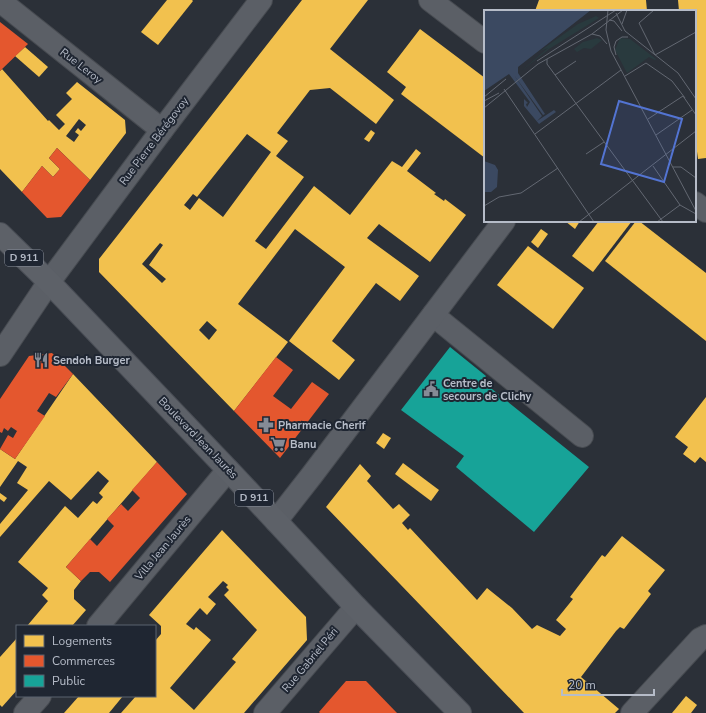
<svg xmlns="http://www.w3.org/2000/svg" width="706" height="713" viewBox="0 0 706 713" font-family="'Nunito Sans',sans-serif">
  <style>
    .homes { fill: #f2c14e; fill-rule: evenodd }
    .shops { fill: #e4572e }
    .public { fill: #17a398 }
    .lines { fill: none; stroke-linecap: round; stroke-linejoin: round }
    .minor-casing { stroke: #474b51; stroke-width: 24 }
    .major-casing { stroke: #494d55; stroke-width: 24 }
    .minor { stroke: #5b5f66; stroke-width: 22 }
    .major { stroke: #5d6168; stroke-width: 22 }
    .labels { text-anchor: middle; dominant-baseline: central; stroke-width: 4; stroke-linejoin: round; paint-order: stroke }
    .shield { fill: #1f2632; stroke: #898f9b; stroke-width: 1 }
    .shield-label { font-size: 10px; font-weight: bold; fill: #b6bcc8 }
    .street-label { font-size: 11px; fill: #b6bcc8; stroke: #1f2632 }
    .poi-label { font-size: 11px; font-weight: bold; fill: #b6bcc8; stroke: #1f2632; text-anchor: start }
    .inset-road { fill: none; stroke: #636872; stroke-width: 1 }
    .view { fill: #5374d2; fill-opacity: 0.15; stroke: #5374d2; stroke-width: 2 }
    .inset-edge { fill: none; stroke: #b6bcc8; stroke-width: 2 }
  </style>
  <rect width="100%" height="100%" fill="#2b3038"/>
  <g class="homes">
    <path d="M 167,0 L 192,0 L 193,1 L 158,45 L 141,32 Z"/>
    <path d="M 302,0 L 368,0 L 330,49 L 394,100 L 376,124 L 330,88 L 310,90 L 277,133 L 288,141 L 276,156 L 304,177 L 255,241 L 266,249 L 314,186 L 350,215 L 392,161 L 402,167 L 416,149 L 421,153 L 407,171 L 436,193 L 434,194 L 444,201 L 445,199 L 466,215 L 430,262 L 379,224 L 367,238 L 419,276 L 400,301 L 376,283 L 332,341 L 355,360 L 339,380 L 289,341 L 345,267 L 295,229 L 238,304 L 288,342 L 234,411 L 99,272 L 99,259 ZM 247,134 L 271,152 L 223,217 L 199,198 L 190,210 L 184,205 L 193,194 L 197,197 ZM 160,243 L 163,245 L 149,265 L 166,279 L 162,283 L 142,264 ZM 207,321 L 217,330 L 209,340 L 199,330 Z"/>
    <path d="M 539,0 L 646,0 L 647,11 L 535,11 Z"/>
    <path d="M 678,0 L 706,0 L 706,158 L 698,159 L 695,137 L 695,11 L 679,11 Z"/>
    <path d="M 420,29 L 485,78 L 485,158 L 401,94 L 406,87 L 387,72 Z"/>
    <path d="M 25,47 L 48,67 L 39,77 L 15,56 Z"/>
    <path d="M 2,69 L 48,121 L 49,120 L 59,130 L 65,124 L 56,115 L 72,99 L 66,93 L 77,82 L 125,120 L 126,133 L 90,180 L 57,148 L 49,158 L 60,169 L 53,177 L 42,166 L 22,192 L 0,169 L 0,71 ZM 79,119 L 86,125 L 81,131 L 78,128 L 75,132 L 79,135 L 74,142 L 66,136 Z"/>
    <path d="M 371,130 L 375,133 L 369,142 L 364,139 Z"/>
    <path d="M 565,221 L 580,221 L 575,229 Z"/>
    <path d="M 599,221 L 632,221 L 593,272 L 572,256 Z"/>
    <path d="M 636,221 L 639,221 L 706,273 L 706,341 L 605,261 Z"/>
    <path d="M 541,229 L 548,234 L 538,248 L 531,242 Z"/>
    <path d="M 528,246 L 584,288 L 553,329 L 497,285 Z"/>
    <path d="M 73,374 L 157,462 L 66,567 L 81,581 L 74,590 L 74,599 L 86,610 L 72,626 L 27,626 L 48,601 L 42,595 L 48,588 L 18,562 L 65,506 L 78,518 L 93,501 L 97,504 L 103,497 L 99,493 L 109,481 L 98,471 L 71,500 L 49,481 L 0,537 L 0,524 L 28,490 L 17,483 L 27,467 L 18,461 L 0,487 L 0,449 L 15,459 Z"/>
    <path d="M 706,397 L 706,462 L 700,457 L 695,463 L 683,454 L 688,447 L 675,437 Z"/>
    <path d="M 383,433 L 391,438 L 384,449 L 376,443 Z"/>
    <path d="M 403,463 L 439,490 L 431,501 L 395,474 Z"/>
    <path d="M 360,464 L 371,476 L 367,481 L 393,509 L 399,504 L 410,515 L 402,523 L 408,530 L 410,528 L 477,600 L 487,588 L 512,608 L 532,629 L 537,625 L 560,636 L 566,629 L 556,620 L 573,599 L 570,597 L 602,555 L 605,557 L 622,536 L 665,570 L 648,591 L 651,594 L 624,629 L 620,627 L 616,631 L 581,677 L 619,709 L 615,713 L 524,713 L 326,507 Z"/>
    <path d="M 0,493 L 7,498 L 4,502 L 0,499 Z"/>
    <path d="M 222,530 L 306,617 L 307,640 L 244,713 L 121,713 L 136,696 L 155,696 L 155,641 L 161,634 L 161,626 L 149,615 ZM 223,581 L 228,585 L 226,587 L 229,590 L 224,595 L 257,630 L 232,659 L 236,662 L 194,710 L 170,688 L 211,640 L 196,627 L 194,630 L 186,624 L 200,608 L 207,615 L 216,604 L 208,597 Z"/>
    <path d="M 17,638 L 17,690 L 2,707 L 0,705 L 0,657 Z"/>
    <path d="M 79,696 L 123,696 L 109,713 L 64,713 Z"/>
    <path d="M 686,696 L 697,705 L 691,713 L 672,713 Z"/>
  </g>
  <g class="shops">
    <path d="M 0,22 L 28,44 L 0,71 Z"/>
    <path d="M 57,148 L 90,180 L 61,217 L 47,218 L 22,192 L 42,166 L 53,177 L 60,169 L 49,158 Z"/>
    <path d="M 52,353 L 73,374 L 56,397 L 49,393 L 37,411 L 45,416 L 15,459 L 0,449 L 8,435 L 13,438 L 17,431 L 11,427 L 8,431 L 4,428 L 2,433 L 0,432 L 0,399 L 29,356 Z"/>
    <path d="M 276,357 L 293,370 L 273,396 L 291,409 L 312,382 L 329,394 L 280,458 L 234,411 Z"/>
    <path d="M 157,462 L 187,494 L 110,582 L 99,572 L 90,572 L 81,581 L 66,567 L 90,539 L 97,546 L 114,526 L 107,519 L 121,504 L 128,511 L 140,498 L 132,490 Z"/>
    <path d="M 346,681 L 366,681 L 397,713 L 320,713 L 319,712 Z"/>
  </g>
  <path class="public" d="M 450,347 L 486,376 L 482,381 L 589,467 L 534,532 L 456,467 L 464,456 L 401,410 Z"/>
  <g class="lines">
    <g class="minor-casing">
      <g id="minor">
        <path d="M 430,0 L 485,42"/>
        <path d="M 0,1 L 162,130"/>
        <path d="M 695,203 L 706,211"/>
        <path d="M 433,315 L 582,436"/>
        <path d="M 0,355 L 49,282 L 162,130 L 261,0"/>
        <path d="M 276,521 L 312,475 L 504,221"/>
        <path d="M 98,626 L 228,470"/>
        <path d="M 25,713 L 40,696"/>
        <path d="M 265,713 L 356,607"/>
        <path d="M 632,713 L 700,639 L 706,636"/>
      </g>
    </g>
    <g class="major-casing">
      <path id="major" d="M 0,234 L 49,282 L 234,476 L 356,607 L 460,713"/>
    </g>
    <use href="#minor" class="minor"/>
    <use href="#major" class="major"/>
  </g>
  <defs>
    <g id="restaurant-bare" transform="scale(1.2)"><path d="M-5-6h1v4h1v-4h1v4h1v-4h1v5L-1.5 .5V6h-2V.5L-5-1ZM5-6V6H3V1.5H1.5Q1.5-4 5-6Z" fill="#858b96" stroke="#1f2632" stroke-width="2.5" paint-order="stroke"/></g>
    <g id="civic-bare" transform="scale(1.2)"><path d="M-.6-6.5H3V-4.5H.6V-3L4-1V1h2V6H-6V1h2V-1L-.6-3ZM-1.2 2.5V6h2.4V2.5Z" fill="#858b96" stroke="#1f2632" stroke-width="2.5" paint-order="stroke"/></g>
    <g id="pharmacy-bare" transform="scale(1.2)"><path d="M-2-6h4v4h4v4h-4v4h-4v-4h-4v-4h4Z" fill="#858b96" stroke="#1f2632" stroke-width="2.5" paint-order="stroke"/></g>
    <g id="supermarket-bare" transform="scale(1.2)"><path d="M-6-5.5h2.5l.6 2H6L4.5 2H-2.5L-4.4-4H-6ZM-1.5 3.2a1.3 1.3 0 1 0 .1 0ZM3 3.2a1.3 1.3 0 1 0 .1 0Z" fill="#858b96" stroke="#1f2632" stroke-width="2.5" paint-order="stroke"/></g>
  </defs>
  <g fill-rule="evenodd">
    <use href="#restaurant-bare" x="41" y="360"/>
    <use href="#civic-bare" x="431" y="389"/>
    <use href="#pharmacy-bare" x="266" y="425"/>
    <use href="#supermarket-bare" x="278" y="444"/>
  </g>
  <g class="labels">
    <g class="shield">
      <rect x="5" y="250" width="38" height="16" rx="3"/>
      <rect x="235" y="490" width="38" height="16" rx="3"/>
    </g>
    <g class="shield-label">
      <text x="24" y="258">D 911</text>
      <text x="254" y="498">D 911</text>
    </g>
    <g class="street-label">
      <text transform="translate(81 66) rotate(38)">Rue Leroy</text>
      <text transform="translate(154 141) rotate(-53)">Rue Pierre Bérégovoy</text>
      <text transform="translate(198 438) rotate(46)">Boulevard Jean Jaurès</text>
      <text transform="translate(163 548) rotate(-50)">Villa Jean Jaurès</text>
      <text transform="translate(310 660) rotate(-50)">Rue Gabriel Péri</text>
    </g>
    <g class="poi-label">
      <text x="53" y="360">Sendoh Burger</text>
      <text x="443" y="383">Centre de<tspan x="443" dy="13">secours de Clichy</tspan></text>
      <text x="278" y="425">Pharmacie Cherif</text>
      <text x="290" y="444">Banu</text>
    </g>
  </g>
  <g transform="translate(484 10)">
    <rect width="212" height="212" fill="#2b3038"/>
    <path d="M 112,6 L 115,8 L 65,39 L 36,62 L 64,38 L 56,41 L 94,14 ZM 113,28 L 118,30 L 107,39 L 100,38 L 93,42 L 90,39 L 99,32 ZM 136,28 L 146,29 L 172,49 L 171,50 L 165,47 L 143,63 L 131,40 Z" fill="#293a3e"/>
    <path d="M 0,0 L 107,0 L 34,57 L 34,63 L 61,104 L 59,105 L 30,65 L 58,106 L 53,111 L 70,100 L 72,102 L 55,114 L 40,96 L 40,89 L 44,93 L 42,94 L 43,97 L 46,92 L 25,64 L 0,81 ZM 0,151 L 11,155 L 14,160 L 13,177 L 7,182 L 0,182 Z" fill="#3b4961"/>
    <path class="inset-road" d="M 124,0 L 122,20 L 127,41 L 212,201M 170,0 L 155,13 L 171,45 L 212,22M 132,3 L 141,21 L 194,63 L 212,89M 125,10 L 130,11 L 138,21M 138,14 L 143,0M 108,24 L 116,26 L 123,34M 132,45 L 130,37 L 132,31 L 138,27 L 144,27M 63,49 L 63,54 L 179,212M 53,51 L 132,0M 71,65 L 92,51M 141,66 L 162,53 L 188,71 L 201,88M 20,79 L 110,212M 0,87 L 22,69M 0,91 L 15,83M 0,98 L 54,54 L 108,24 L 139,0M 164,109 L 199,86 L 212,105M 51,124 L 137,60M 172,125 L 208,100M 102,144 L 120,132M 169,156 L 196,195 L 212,204M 189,157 L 197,157 L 212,168M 0,196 L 15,187 L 37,183 L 74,158M 95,212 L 212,121M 173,212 L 196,195"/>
    <path class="view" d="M 135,91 L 198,109 L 180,172 L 117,154 Z"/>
    <rect width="212" height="212" class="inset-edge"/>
  </g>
  <rect x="16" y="625" width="140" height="72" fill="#1f2632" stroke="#5b626e"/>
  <rect x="24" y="635" width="20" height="12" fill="#f2c14e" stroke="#5b626e"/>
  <text x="52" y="645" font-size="12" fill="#b6bcc8">Logements</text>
  <rect x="24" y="655" width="20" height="12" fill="#e4572e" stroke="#5b626e"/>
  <text x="52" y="665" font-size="12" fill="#b6bcc8">Commerces</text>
  <rect x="24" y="675" width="20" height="12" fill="#17a398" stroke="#5b626e"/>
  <text x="52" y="685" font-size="12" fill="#b6bcc8">Public</text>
  <path d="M562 689v6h92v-6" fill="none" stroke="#b6bcc8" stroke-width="2"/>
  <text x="568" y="689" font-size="12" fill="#b6bcc8" stroke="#1f2632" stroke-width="3" paint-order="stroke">20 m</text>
</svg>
